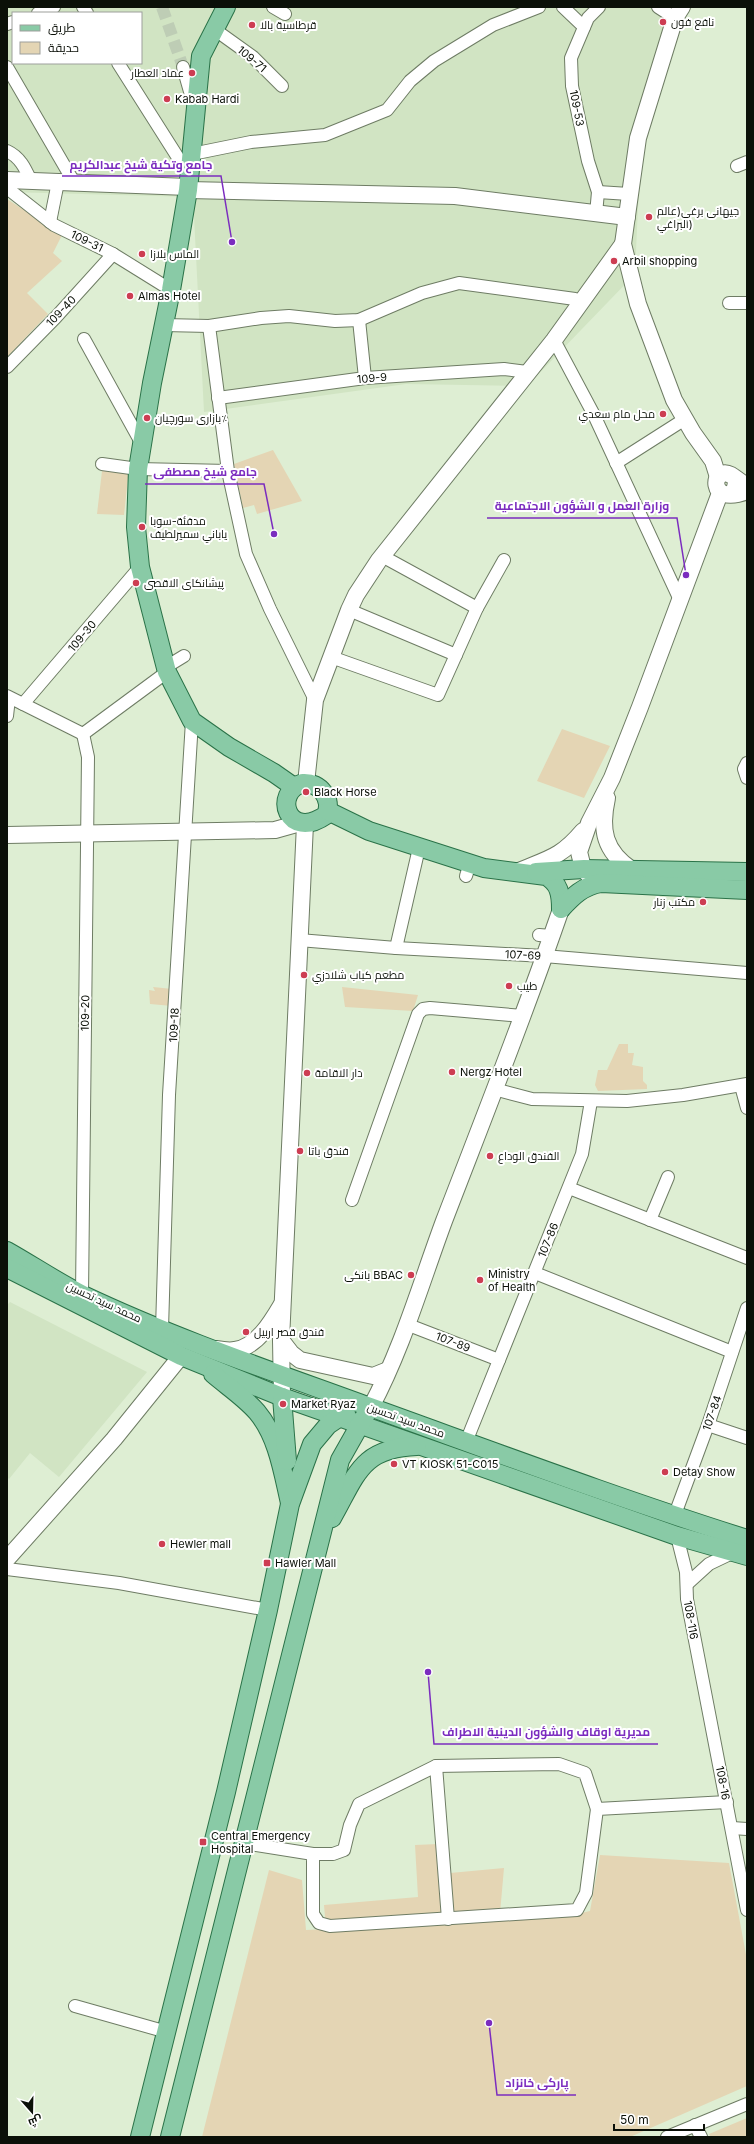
<svg xmlns="http://www.w3.org/2000/svg" width="754" height="2144" viewBox="0 0 754 2144" font-family="Inter,Cairo,sans-serif">
  <style>
    .built { fill: #d1e4c3; fill-rule: evenodd }
    .green { fill: #e4d5b4 }
    .lines { fill: none; stroke-linecap: round; stroke-linejoin: round }
    .street-tunnel { stroke: #becdb5; stroke-width: 12; stroke-dasharray: 12 6; stroke-linecap: butt }
    .street-casing { stroke: #6e7c64; stroke-width: 14 }
    .secondary-casing { stroke: #6e7c64; stroke-width: 18 }
    .primary-casing { stroke: #2a7248; stroke-width: 20 }
    .street { stroke: #fff; stroke-width: 12 }
    .secondary { stroke: #fff; stroke-width: 16 }
    .primary { stroke: #89caa6; stroke-width: 18 }
    .poi-dot { fill: #cd3d52; stroke: #fff; stroke-width: 1.5 }
    .labels { text-anchor: middle; dominant-baseline: central; stroke-width: 4; stroke-linejoin: round; paint-order: stroke }
    .poi-label { font-size: 11px; fill: #0b1008; stroke: #fff; text-anchor: start }
    .street-label { font-size: 11px; fill: #0b1008; stroke: #fff }
    .leader { fill: none; stroke: #7b2cbf; stroke-width: 1.5 }
    .callout-dot { fill: #7b2cbf; stroke: #fff; stroke-width: 1.5 }
    .callout-label { font-size: 12px; text-anchor: middle; font-weight: bold; fill: #7b2cbf; stroke: #fff; stroke-width: 4; stroke-linejoin: round; paint-order: stroke }
  </style>
  <rect width="100%" height="100%" fill="#deeed3"/>
  <g class="built">
    <path d="M 7,7 L 690,7 L 682,17 L 646,127 L 638,207 L 635,274 L 527,386 L 406,384 L 204,412 L 193,197 L 7,192 ZM 13,13 L 141,13 L 141,63 L 13,63 Z"/>
    <path d="M 10,1302 L 147,1372 L 59,1477 L 30,1453 L 9,1479 L 7,1477 L 7,1305 Z"/>
  </g>
  <g class="green">
    <path d="M 7,199 L 62,235 L 53,253 L 62,261 L 27,293 L 48,314 L 7,357 Z"/>
    <path d="M 273,450 L 302,501 L 257,514 L 254,505 L 243,508 L 234,464 Z"/>
    <path d="M 129,468 L 124,515 L 97,514 L 102,471 Z"/>
    <path d="M 562,729 L 610,746 L 584,798 L 537,781 Z"/>
    <path d="M 153,987 L 172,989 L 172,1006 L 150,1004 L 149,990 L 155,991 Z"/>
    <path d="M 342,987 L 418,995 L 413,1011 L 345,1007 Z"/>
    <path d="M 619,1044 L 628,1044 L 628,1053 L 634,1053 L 632,1065 L 643,1067 L 643,1081 L 647,1085 L 647,1089 L 598,1091 L 595,1085 L 598,1070 L 607,1070 Z"/>
    <path d="M 438,1844 L 444,1920 L 577,1914 L 590,1911 L 600,1855 L 729,1863 L 747,1960 L 747,2086 L 630,2137 L 202,2137 L 269,1870 L 302,1880 L 306,1930 L 326,1929 L 324,1905 L 418,1897 L 415,1845 Z"/>
    <path d="M 504,1868 L 500,1913 L 452,1917 L 450,1873 Z"/>
    <path d="M 747,2118 L 747,2137 L 711,2137 L 709,2134 Z"/>
  </g>
  <g class="lines">
    <path class="street-tunnel" d="M 162,7 L 183,67"/>
    <g class="street-casing">
      <g id="street">
        <path d="M 83,7 L 87,13"/>
        <path d="M 273,7 L 285,14"/>
        <path d="M 563,7 L 584,27"/>
        <path d="M 658,7 L 675,18"/>
        <path d="M 38,13 L 54,7"/>
        <path d="M 7,24 L 13,22"/>
        <path d="M 221,34 L 253,57 L 282,86"/>
        <path d="M 118,63 L 189,175"/>
        <path d="M 7,67 L 75,184"/>
        <path d="M 183,67 L 193,102"/>
        <path d="M 7,151 C 20,157 25,168 31,181"/>
        <path d="M 192,154 L 251,142 L 325,135 L 387,110 L 410,81 L 434,61 L 493,25 L 539,7"/>
        <path d="M 737,166 L 747,162"/>
        <path d="M 7,188 L 54,225 L 113,254 L 171,290"/>
        <path d="M 598,192 L 629,194"/>
        <path d="M 596,214 L 598,192 L 588,161 L 572,86 L 571,58 L 588,18 L 599,7"/>
        <path d="M 50,222 L 58,182"/>
        <path d="M 729,303 L 747,303"/>
        <path d="M 359,320 L 365,378"/>
        <path d="M 164,325 L 209,326 L 261,318 L 289,316 L 335,321 L 359,320 L 422,293 L 459,283 L 575,299"/>
        <path d="M 209,326 L 228,471 L 246,554 L 270,609 L 315,700"/>
        <path d="M 84,339 L 142,444"/>
        <path d="M 554,340 L 594,415 L 680,600"/>
        <path d="M 7,367 L 56,317 L 113,254"/>
        <path d="M 218,398 L 365,378 L 504,369 L 527,372"/>
        <path d="M 616,463 L 685,419"/>
        <path d="M 102,464 L 138,469 L 228,471"/>
        <path d="M 382,556 L 477,608"/>
        <path d="M 349,610 L 456,655"/>
        <path d="M 331,657 L 438,695 L 477,608 L 504,560"/>
        <path d="M 166,667 L 184,656"/>
        <path d="M 7,696 L 83,734 L 167,672"/>
        <path d="M 23,704 L 140,567"/>
        <path d="M 7,716 L 9,698"/>
        <path d="M 747,763 L 744,769 L 747,778"/>
        <path d="M 466,876 L 470,863"/>
        <path d="M 539,935 L 551,936"/>
        <path d="M 299,940 L 396,948 L 544,956 L 747,973"/>
        <path d="M 396,948 L 419,848"/>
        <path d="M 741,1086 L 747,1108"/>
        <path d="M 494,1089 L 532,1099 L 627,1101 L 683,1095 L 747,1084"/>
        <path d="M 569,1188 L 747,1258"/>
        <path d="M 352,1200 L 418,1014 L 423,1009 L 430,1008 L 523,1016"/>
        <path d="M 650,1220 L 668,1177"/>
        <path d="M 535,1273 L 732,1352"/>
        <path d="M 82,1294 L 88,757 L 83,734"/>
        <path d="M 406,1324 L 499,1360"/>
        <path d="M 162,1329 L 169,1095 L 192,721"/>
        <path d="M 708,1425 L 747,1438"/>
        <path d="M 466,1442 L 582,1154 L 591,1101"/>
        <path d="M 674,1517 L 708,1425 L 747,1308"/>
        <path d="M 677,1536 L 686,1572 L 687,1599 L 747,1910"/>
        <path d="M 7,1569 L 119,1583 L 268,1610"/>
        <path d="M 687,1584 L 709,1564 L 732,1553"/>
        <path d="M 436,1766 L 448,1919"/>
        <path d="M 732,1828 L 747,1829"/>
        <path d="M 243,1843 L 313,1854 L 313,1914 L 319,1923 L 330,1926 L 577,1910 L 586,1893 L 597,1809 L 727,1802"/>
        <path d="M 313,1854 L 333,1854 L 344,1850 L 350,1825 L 359,1804 L 436,1766 L 559,1764 L 585,1773 L 597,1809"/>
        <path d="M 75,2006 L 167,2032"/>
        <path d="M 695,2125 L 701,2137"/>
        <path d="M 667,2137 L 747,2104"/>
      </g>
    </g>
    <g class="secondary-casing">
      <g id="secondary">
        <path d="M 682,7 L 675,18 L 638,138 L 623,244 L 638,304 L 674,400 L 693,433 L 713,461 L 718,477"/>
        <path d="M 7,180 L 188,187"/>
        <path d="M 188,190 L 455,196 L 627,217"/>
        <path d="M 733,494 C 735,487 739,479 731,475 C 712,465 706,507 747,491 L 741,482 L 734,477"/>
        <path d="M 306,783 L 315,700 L 349,610 L 356,595 L 379,560 L 554,340 L 623,244"/>
        <path d="M 607,798 C 600,830 604,851 632,870"/>
        <path d="M 7,835 L 275,830 L 300,823"/>
        <path d="M 519,871 C 550,858 561,857 583,831"/>
        <path d="M 591,878 L 583,868 L 579,852 L 589,823 L 612,778 L 640,707 L 720,493"/>
        <path d="M 281,1340 L 291,1353 L 300,1360 L 373,1376 L 388,1370"/>
        <path d="M 216,1349 C 222,1350 229,1351 235,1350 C 257,1347 272,1321 282,1304"/>
        <path d="M 282,1397 L 281,1340 L 305,824"/>
        <path d="M 371,1407 C 402,1349 421,1283 444,1221 C 484,1117 525,1014 561,909"/>
        <path d="M 7,1559 L 114,1439 L 181,1356"/>
      </g>
    </g>
    <g class="primary-casing">
      <g id="primary">
        <path d="M 226,7 L 201,56 L 188,190 L 171,290 L 152,383 L 138,469 L 136,527 L 140,567 L 167,672 L 192,721 L 229,747 L 274,773 L 294,787"/>
        <path d="M 303,783 C 320,782 333,799 326,815 C 287,842 272,792 303,783 Z"/>
        <path d="M 328,811 L 369,831 L 484,868 L 546,876 C 559,883 561,894 561,909"/>
        <path d="M 536,872 L 584,869 L 747,872"/>
        <path d="M 561,909 C 573,896 583,886 601,883 L 747,890"/>
        <path d="M 7,1251 C 32,1265 57,1282 83,1295 C 176,1339 274,1372 370,1407 C 495,1452 620,1499 747,1539"/>
        <path d="M 7,1268 L 181,1356 L 282,1397 L 677,1536 L 747,1556"/>
        <path d="M 213,1374 C 227,1386 245,1398 257,1412 C 278,1437 283,1473 290,1503"/>
        <path d="M 282,1397 L 287,1461"/>
        <path d="M 332,1518 C 357,1474 361,1448 417,1446"/>
        <path d="M 140,2137 L 226,1792 L 268,1610 L 290,1504 L 312,1444 L 328,1425 L 346,1413"/>
        <path d="M 170,2137 L 340,1460 L 366,1414"/>
      </g>
    </g>
    <use href="#street" class="street"/>
    <use href="#secondary" class="secondary"/>
    <use href="#primary" class="primary"/>
  </g>
  <g class="poi-dot">
    <circle cx="663" cy="22" r="4"/>
    <circle cx="252" cy="25" r="4"/>
    <circle cx="192" cy="73" r="4"/>
    <circle cx="167" cy="99" r="4"/>
    <circle cx="649" cy="217" r="4"/>
    <circle cx="142" cy="254" r="4"/>
    <circle cx="614" cy="261" r="4"/>
    <circle cx="130" cy="296" r="4"/>
    <circle cx="663" cy="414" r="4"/>
    <circle cx="147" cy="418" r="4"/>
    <circle cx="142" cy="527" r="4"/>
    <circle cx="136" cy="583" r="4"/>
    <circle cx="306" cy="792" r="4"/>
    <circle cx="703" cy="902" r="4"/>
    <circle cx="304" cy="975" r="4"/>
    <circle cx="509" cy="986" r="4"/>
    <circle cx="452" cy="1072" r="4"/>
    <circle cx="307" cy="1073" r="4"/>
    <circle cx="300" cy="1151" r="4"/>
    <circle cx="490" cy="1156" r="4"/>
    <circle cx="411" cy="1275" r="4"/>
    <circle cx="480" cy="1280" r="4"/>
    <circle cx="246" cy="1332" r="4"/>
    <circle cx="283" cy="1404" r="4"/>
    <circle cx="394" cy="1464" r="4"/>
    <circle cx="665" cy="1472" r="4"/>
    <circle cx="162" cy="1544" r="4"/>
    <rect x="263" y="1559" width="8" height="8" rx="2"/>
    <rect x="199" y="1838" width="8" height="8" rx="2"/>
  </g>
  <g class="labels">
    <g class="poi-label">
      <text x="671" y="22">نافع فون</text>
      <text x="260" y="25">قرطاسية بالا</text>
      <text x="184" y="73" text-anchor="end">عماد العطار</text>
      <text x="175" y="99">Kabab Hardi</text>
      <text x="657" y="211">جیهانی برغی(عالم<tspan x="657" dy="13">البراغي)</tspan></text>
      <text x="150" y="254">الماس بلازا</text>
      <text x="622" y="261">Arbil shopping</text>
      <text x="138" y="296">Almas Hotel</text>
      <text x="655" y="414" text-anchor="end">محل مام سعدي</text>
      <text x="155" y="418">بازاری سورچیان٪</text>
      <text x="150" y="521">مدفئة-سوبا<tspan x="150" dy="13">ياباني سميرلطيف</tspan></text>
      <text x="144" y="583">پيشانكاى الاقصى</text>
      <text x="314" y="792">Black Horse</text>
      <text x="695" y="902" text-anchor="end">مكتب زنار</text>
      <text x="312" y="975">مطعم كباب شلادزي</text>
      <text x="517" y="986">طيب</text>
      <text x="460" y="1072">Nergz Hotel</text>
      <text x="315" y="1073">دار الاقامة</text>
      <text x="308" y="1151">فندق باتا</text>
      <text x="498" y="1156">الفندق الوداع</text>
      <text x="488" y="1274">Ministry<tspan x="488" dy="13">of Health</tspan></text>
      <text x="403" y="1275" text-anchor="end">بانکی BBAC</text>
      <text x="254" y="1332">فندق قصر اربيل</text>
      <text x="291" y="1404">Market Ryaz</text>
      <text x="402" y="1464">VT KIOSK 51-C015</text>
      <text x="673" y="1472">Detay Show</text>
      <text x="170" y="1544">Hewler mall</text>
      <text x="275" y="1563">Hawler Mall</text>
      <text x="211" y="1836">Central Emergency<tspan x="211" dy="13">Hospital</tspan></text>
    </g>
    <g class="street-label">
      <text transform="translate(252 59) rotate(40)">109-71</text>
      <text transform="translate(577 108) rotate(79)">109-53</text>
      <text transform="translate(87 241) rotate(26)">109-31</text>
      <text transform="translate(61 311) rotate(-46)">109-40</text>
      <text transform="translate(372 378) rotate(-5)">109-9</text>
      <text transform="translate(82 636) rotate(-50)">109-30</text>
      <text transform="translate(523 955) rotate(3)">107-69</text>
      <text transform="translate(85 1013) rotate(-89)">109-20</text>
      <text transform="translate(174 1025) rotate(-87)">109-18</text>
      <text transform="translate(548 1240) rotate(-68)">107-86</text>
      <text transform="translate(104 1302) rotate(25)">محمد سید تحسین</text>
      <text transform="translate(453 1342) rotate(21)">107-89</text>
      <text transform="translate(712 1413) rotate(-71)">107-84</text>
      <text transform="translate(406 1420) rotate(20)">محمد سید تحسین</text>
      <text transform="translate(691 1620) rotate(80)">108-116</text>
      <text transform="translate(723 1783) rotate(79)">108-16</text>
    </g>
  </g>
  <path class="leader" d="M232 242L221 176H62M274 534L264 484H145M686 575L677 518H487M428 1672L434 1744H658M489 2023L497 2095H576"/>
  <g class="callout-dot">
    <circle cx="232" cy="242" r="4"/>
    <circle cx="274" cy="534" r="4"/>
    <circle cx="686" cy="575" r="4"/>
    <circle cx="428" cy="1672" r="4"/>
    <circle cx="489" cy="2023" r="4"/>
  </g>
  <g class="callout-label">
    <text x="141" y="169">جامع وتكية شيخ عبدالكريم</text>
    <text x="205" y="476">جامع شيخ مصطفى</text>
    <text x="582" y="510">وزارة العمل و الشؤون الاجتماعية</text>
    <text x="546" y="1736">مديرية اوقاف والشؤون الدينية الاطراف</text>
    <text x="537" y="2087">پارکی خانزاد</text>
  </g>
  <rect width="754" height="2144" fill="none" stroke="#0b1008" stroke-width="16"/>
  <rect x="12" y="12" width="130" height="52" fill="#ffffff" stroke="#9d9f9c"/>
  <rect x="20" y="25" width="20" height="6" fill="#89caa6" stroke="#9d9f9c"/>
  <text x="48" y="32" font-size="12" fill="#0b1008">طريق</text>
  <rect x="20" y="42" width="20" height="12" fill="#e4d5b4" stroke="#9d9f9c"/>
  <text x="48" y="52" font-size="12" fill="#0b1008">حديقة</text>
  <g transform="translate(32 2112) rotate(160)" stroke="#ffffff" stroke-width="3" paint-order="stroke">
  <path d="M0-3L7 15L0 10L-7 15Z" fill="#0b1008"/>
  <text y="-6" font-size="11" font-weight="bold" text-anchor="middle" fill="#0b1008">ش</text>
  </g>
  <path d="M614 2124v6h90v-6" fill="none" stroke="#0b1008" stroke-width="2"/>
  <text x="620" y="2124" font-size="12" fill="#0b1008" stroke="#ffffff" stroke-width="3" paint-order="stroke">50 m</text>
</svg>
